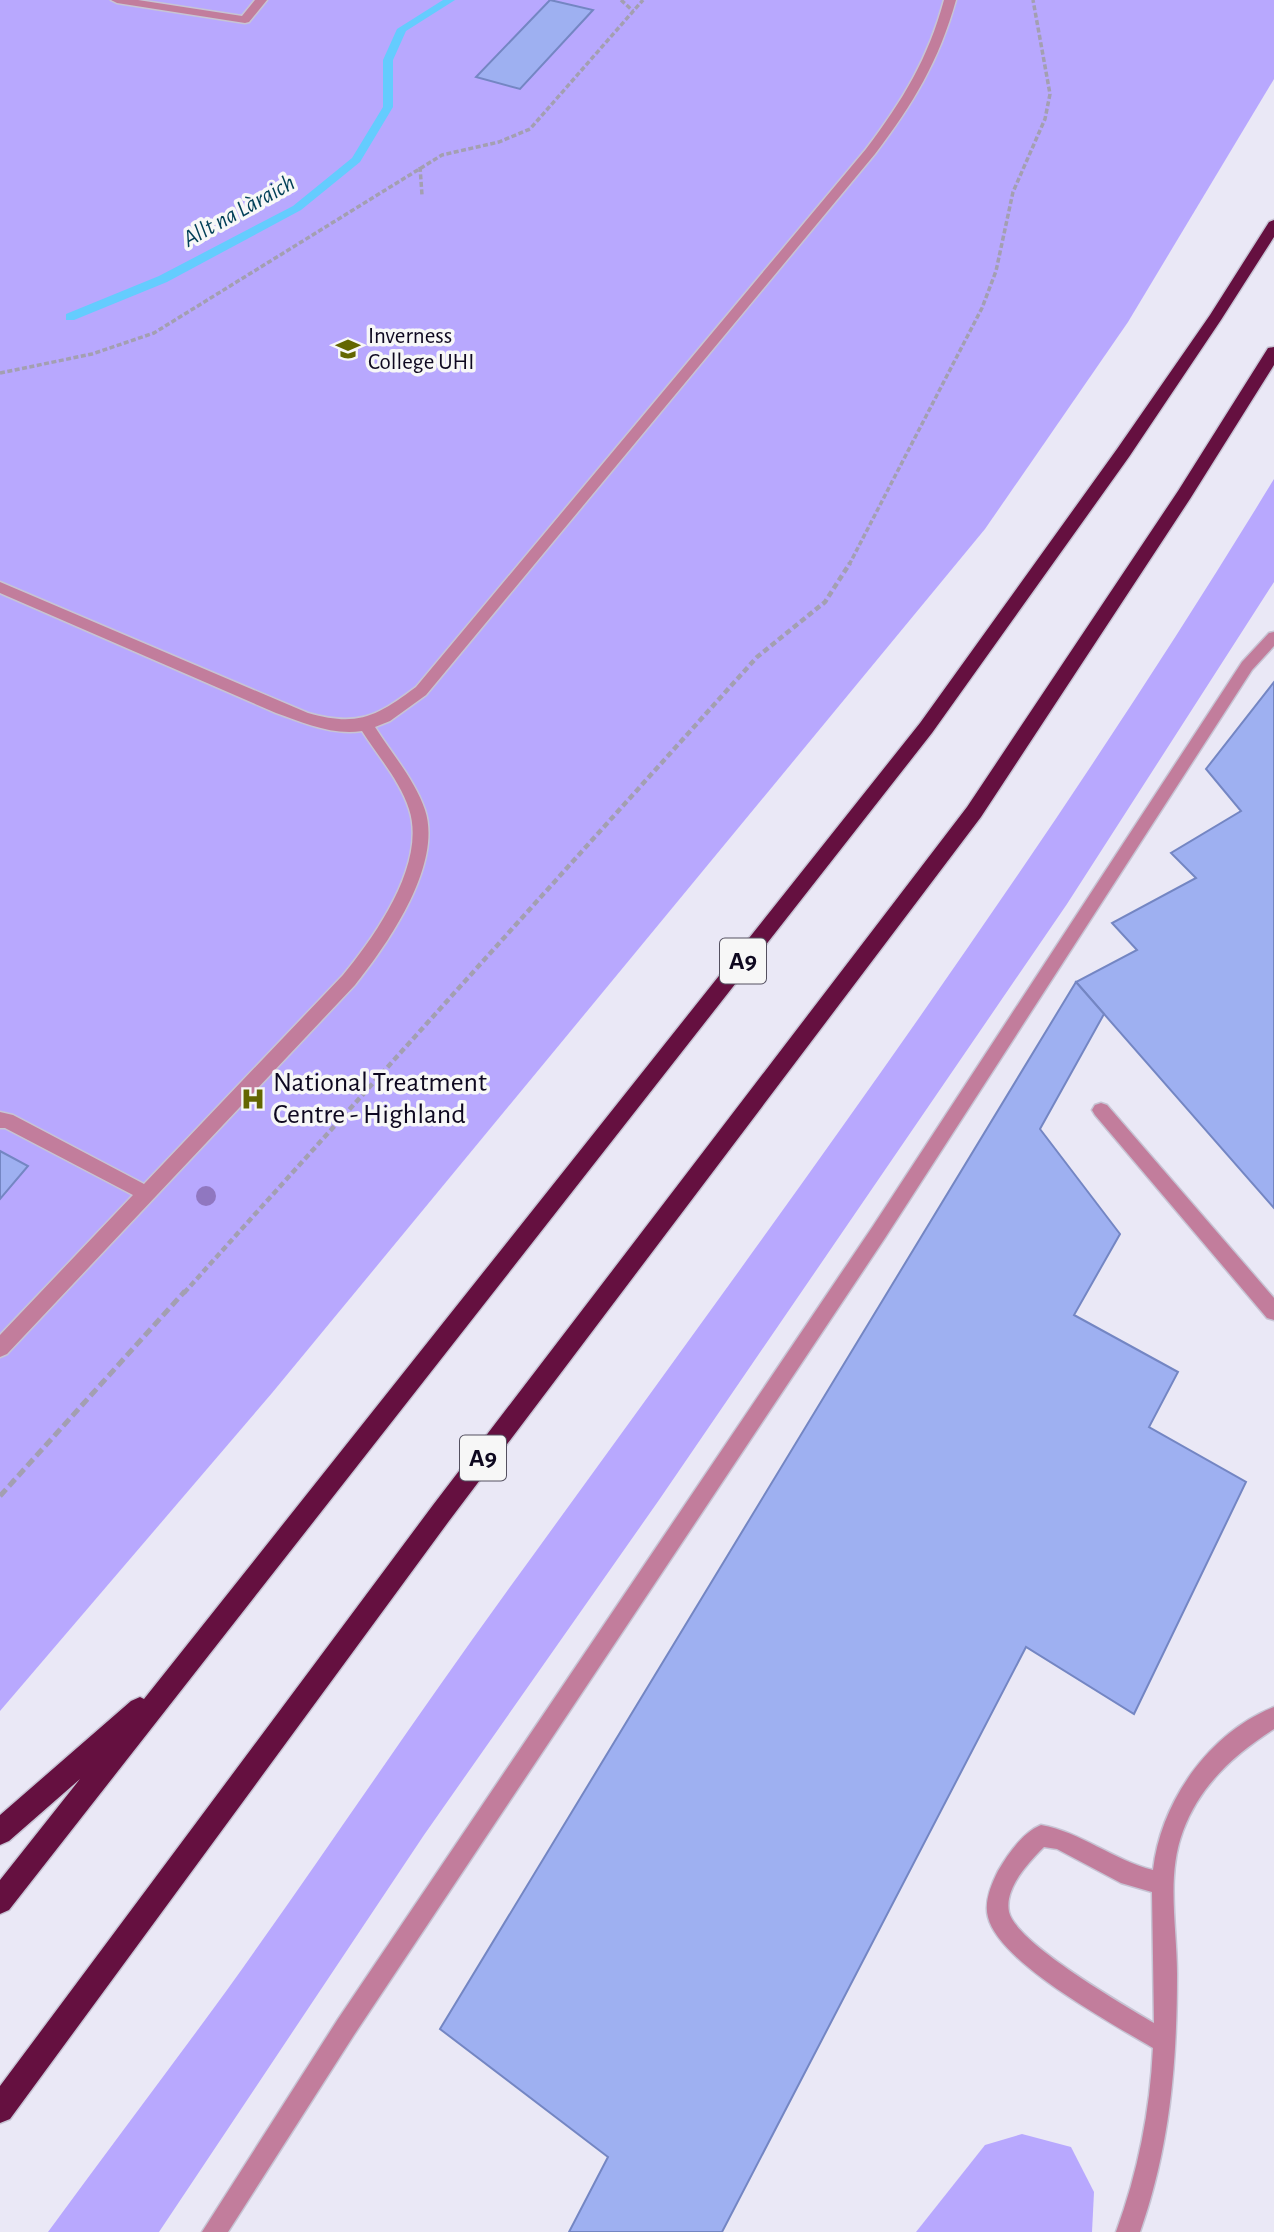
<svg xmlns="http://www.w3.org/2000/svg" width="1274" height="2232" viewBox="0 0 1274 2232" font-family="'Alegreya Sans',sans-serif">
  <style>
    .green { fill: #b8a8fe }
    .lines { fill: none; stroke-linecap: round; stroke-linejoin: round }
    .stream { fill: #64ccfe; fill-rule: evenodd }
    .building { fill: #9eb0f1; stroke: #7486c3; stroke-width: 2 }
    .minor-casing { stroke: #c7c4d4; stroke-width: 3 }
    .highway-casing { stroke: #c7c4d4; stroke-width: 3 }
    .path-far2 { stroke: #a39fb1; stroke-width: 3.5; stroke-dasharray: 5 2.5; stroke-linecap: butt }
    .path-far1 { stroke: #a39fb1; stroke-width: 4.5; stroke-dasharray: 6 3.5; stroke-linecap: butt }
    .path { stroke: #a39fb1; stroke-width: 5; stroke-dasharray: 9 4.5; stroke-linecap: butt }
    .minor { fill: #c27d9c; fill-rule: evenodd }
    .highway { fill: #651040; fill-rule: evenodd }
    .tree { fill: #9077c0 }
    .labels { text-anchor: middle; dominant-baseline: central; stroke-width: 7; stroke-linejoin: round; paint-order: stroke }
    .far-poi-label { font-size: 23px; fill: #0e0820; stroke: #f7f7f7; text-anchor: start }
    .far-water-label { font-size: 24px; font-style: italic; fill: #003f57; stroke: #f7f7f7 }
    .shield { fill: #f7f7f7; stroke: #545060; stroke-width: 2 }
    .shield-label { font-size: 26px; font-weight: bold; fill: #0e0820 }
    .poi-label { font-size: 28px; fill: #0e0820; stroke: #f7f7f7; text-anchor: start }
  </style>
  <rect width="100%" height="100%" fill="#eae8f6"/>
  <g class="green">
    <path d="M 0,0 L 1274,0 L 1274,79 L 1128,322 L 985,529 L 272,1393 L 0,1711 Z"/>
    <path d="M 1274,479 L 1274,582 L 1067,904 L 659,1500 L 424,1835 L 159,2232 L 48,2232 C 107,2151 168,2071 227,1990 C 321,1859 410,1725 505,1594 C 770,1228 1039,865 1274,479 Z"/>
    <path d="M 1022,2134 L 1071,2147 L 1094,2192 L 1092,2232 L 916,2232 L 985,2145 Z"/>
  </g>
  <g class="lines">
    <path class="stream" d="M 443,0 L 455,0 L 406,31 L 393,60 L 393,107 L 360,162 L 301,210 L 167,282 L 74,320 L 66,320 L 66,314 L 159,276 L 293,206 L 352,158 L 383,107 L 383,60 L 397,29 Z"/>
  </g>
  <g class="building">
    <path d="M 550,0 L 593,10 L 520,89 L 476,77 Z"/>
    <path d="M 1274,682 L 1274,1208 L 1076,982 L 1137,950 L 1112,923 L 1196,878 L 1171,853 L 1241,811 L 1206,769 Z"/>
    <path d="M 1076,982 L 1104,1014 L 1040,1129 L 1120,1234 L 1074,1315 L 1178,1372 L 1149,1427 L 1246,1482 L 1134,1714 L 1026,1647 L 722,2232 L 569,2232 L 608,2157 L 440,2029 Z"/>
    <path d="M 0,1151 L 28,1166 L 0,1199 Z"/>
  </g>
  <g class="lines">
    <g class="minor-casing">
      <g id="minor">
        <path d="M 111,0 L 138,0 L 242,16 L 255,0 L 267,0 L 249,22 L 245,23 L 117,3 Z"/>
        <path d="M 944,0 L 956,0 C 939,61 913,104 875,154 L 426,695 L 390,721 L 375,727 C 392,754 415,780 425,810 C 443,865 387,945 355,985 L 7,1354 L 0,1357 L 0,1335 L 133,1195 L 5,1128 L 0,1128 L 0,1112 L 13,1115 L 144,1184 L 343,975 C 375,936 427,863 409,809 C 400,781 378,756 362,731 C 333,736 302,722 276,713 L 0,593 L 0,582 L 308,713 C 357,727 376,717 416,687 L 866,149 C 903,100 928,59 944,0 Z"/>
        <path d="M 1274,632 L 1274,646 L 1252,670 L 885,1238 L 354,2035 L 228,2232 L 202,2232 L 338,2019 L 873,1226 L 1242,662 L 1269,633 Z"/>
        <path d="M 1101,1103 L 1107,1105 L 1274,1298 L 1274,1320 L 1267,1318 L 1095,1115 L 1092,1110 L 1095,1105 Z"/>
        <path d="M 1274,1707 L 1274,1729 C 1234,1755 1200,1785 1183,1831 C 1166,1876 1177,1927 1177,1974 C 1177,2063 1170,2147 1140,2232 L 1116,2232 C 1138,2172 1150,2112 1153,2048 C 1113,2024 999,1963 988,1917 C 984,1902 991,1885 998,1871 C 1008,1854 1022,1833 1041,1825 C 1081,1832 1113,1860 1153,1870 C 1161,1801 1209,1733 1274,1707 ZM 1044,1847 L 1057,1849 L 1121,1883 L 1152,1892 L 1154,2023 C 1124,2005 1016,1943 1009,1912 C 1004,1888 1029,1862 1044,1847 Z"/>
      </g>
    </g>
    <g class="highway-casing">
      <g id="highway">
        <path d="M 1274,220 L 1274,237 L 1221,320 L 1129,457 L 932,733 L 9,1910 L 0,1914 L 0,1880 L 80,1779 L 9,1841 L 0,1845 L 0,1815 L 131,1701 L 140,1697 L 144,1699 L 920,723 L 1117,449 L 1210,315 L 1269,222 Z"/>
        <path d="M 1274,347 L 1274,365 L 1190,499 L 981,817 L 449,1521 L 10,2119 L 0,2123 L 0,2086 L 433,1505 L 967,807 L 1178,491 L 1268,348 Z"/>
      </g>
    </g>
    <g class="path-far2">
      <path d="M 621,0 L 633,11"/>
      <path d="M 420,167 L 422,195"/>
      <path d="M 0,373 L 92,354 L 154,333 L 442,155 L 499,142 L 530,129 L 643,0"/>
      <path d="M 849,565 L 982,308 L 996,271 L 1013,192 L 1045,119 L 1050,94 L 1033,0"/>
    </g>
    <path class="path-far1" d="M 184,1293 L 757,657 L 825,602 L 850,563"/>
    <path class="path" d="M 0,1496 L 185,1291"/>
    <use href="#minor" class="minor"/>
    <use href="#highway" class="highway"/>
  </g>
  <circle class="tree" cx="206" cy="1196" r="10"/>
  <defs>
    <g id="university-bare" transform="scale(1.89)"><path d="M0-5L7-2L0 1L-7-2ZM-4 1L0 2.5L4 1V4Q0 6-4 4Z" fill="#636601" stroke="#f7f7f7" stroke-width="2.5" paint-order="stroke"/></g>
    <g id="hospital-bare" transform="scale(1.89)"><path d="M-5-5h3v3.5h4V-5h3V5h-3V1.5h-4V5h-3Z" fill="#636601" stroke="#f7f7f7" stroke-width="2.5" paint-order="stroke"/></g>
  </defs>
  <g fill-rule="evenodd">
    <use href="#university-bare" x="348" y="349"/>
    <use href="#hospital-bare" x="253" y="1099"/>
  </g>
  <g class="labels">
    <g class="far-poi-label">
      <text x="368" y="336">Inverness<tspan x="368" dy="26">College UHI</tspan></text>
    </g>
    <g class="far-water-label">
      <text transform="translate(239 211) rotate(-29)">Allt na Làraich</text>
    </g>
    <g class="shield">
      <rect x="720" y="938.5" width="46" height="45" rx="5"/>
      <rect x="460" y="1435.5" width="46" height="45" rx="5"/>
    </g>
    <g class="shield-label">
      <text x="743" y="961">A9</text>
      <text x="483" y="1458">A9</text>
    </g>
    <g class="poi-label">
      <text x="273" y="1083">National Treatment<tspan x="273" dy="32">Centre - Highland</tspan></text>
    </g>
  </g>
</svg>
